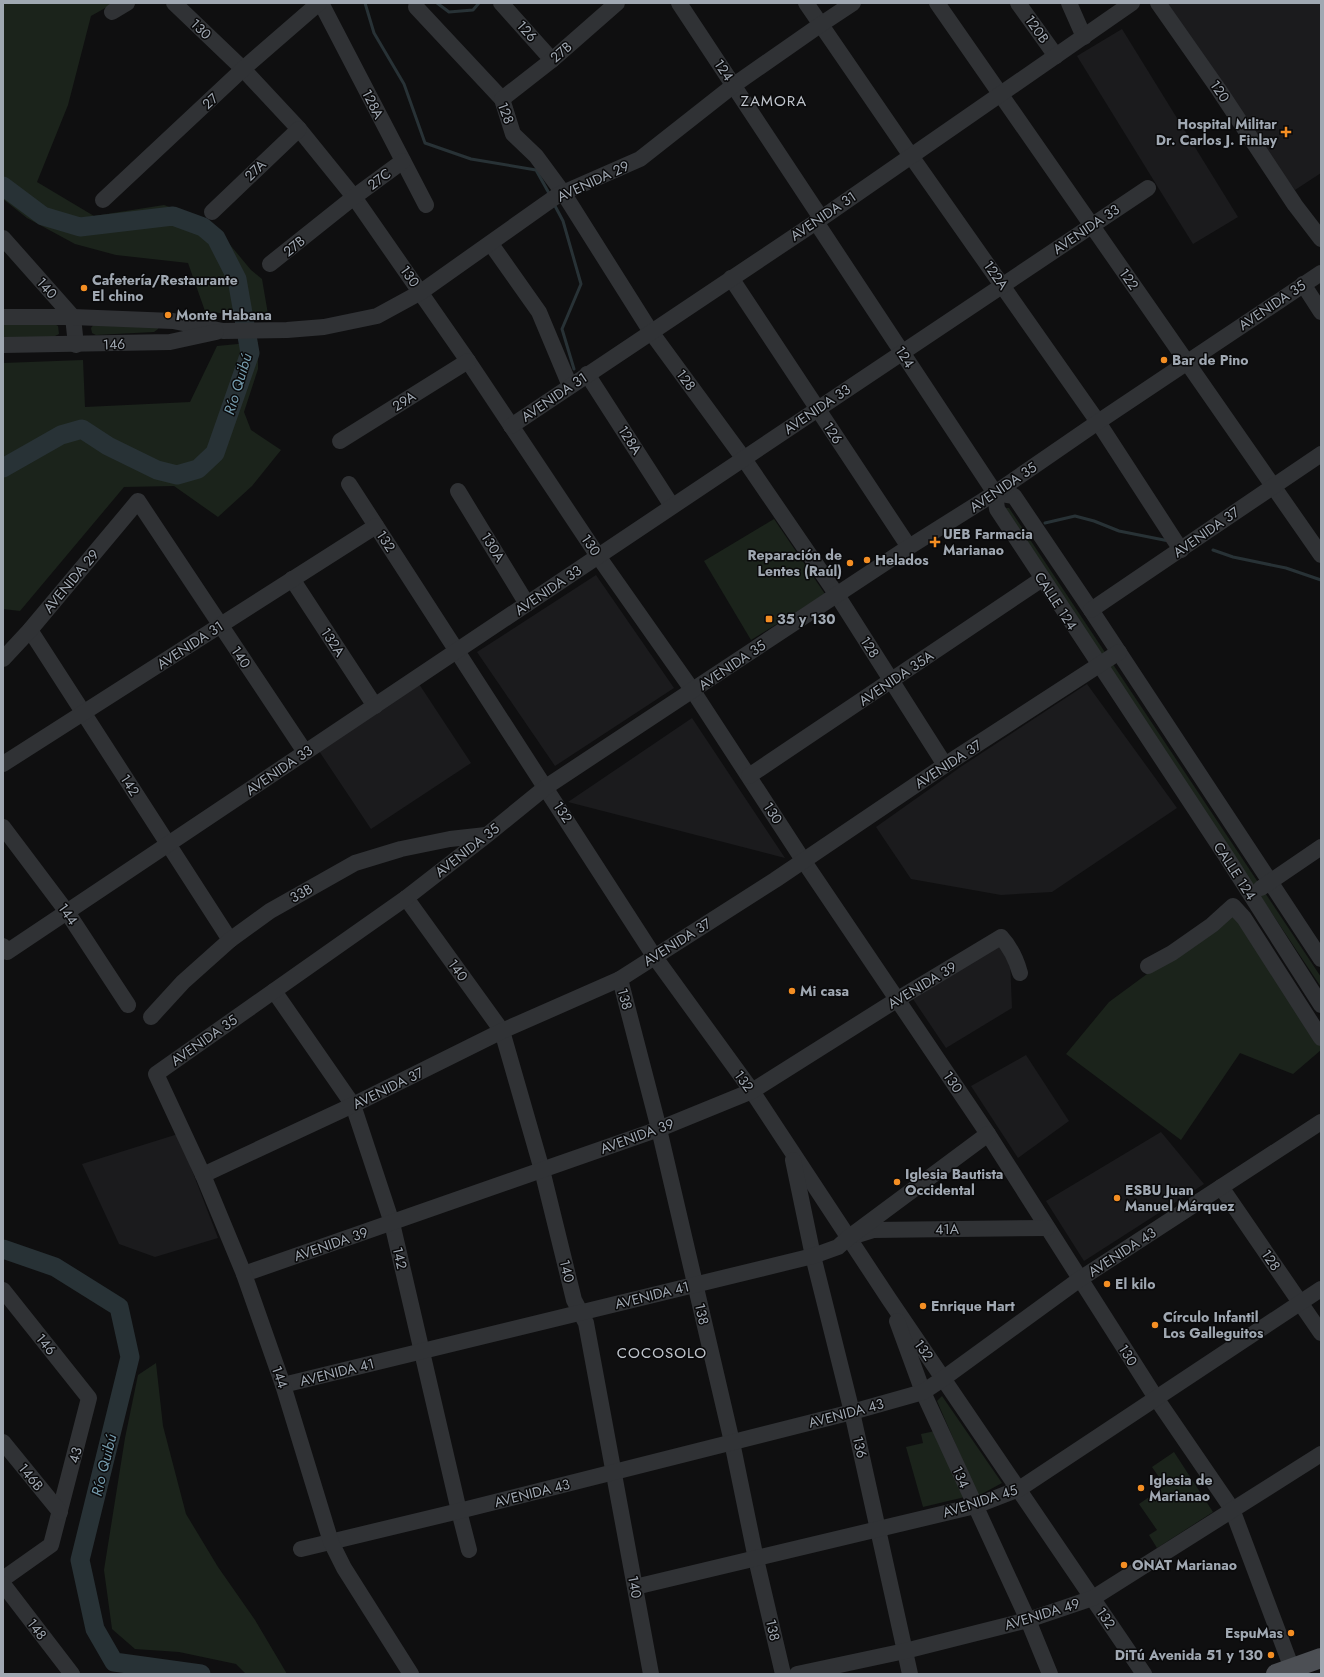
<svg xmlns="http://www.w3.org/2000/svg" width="1324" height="1677" viewBox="0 0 1324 1677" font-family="Jost,sans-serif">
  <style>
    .built { fill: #1b1b1d }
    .green { fill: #1b231b }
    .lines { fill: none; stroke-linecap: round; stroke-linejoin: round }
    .stream { stroke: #283236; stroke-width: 3 }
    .river { stroke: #283236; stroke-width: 19 }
    .minor { stroke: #303235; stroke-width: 16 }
    .major { stroke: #4c4f54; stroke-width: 20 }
    .poi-dot { fill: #f48e23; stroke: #0a0a0b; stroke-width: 1.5 }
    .labels { text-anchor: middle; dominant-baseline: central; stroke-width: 3; stroke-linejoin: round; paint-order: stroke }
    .street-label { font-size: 14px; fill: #a0a8b2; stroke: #0a0a0b }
    .poi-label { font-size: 14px; font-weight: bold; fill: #a0a8b2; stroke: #0a0a0b; text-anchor: start }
    .neighbourhood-label { font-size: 15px; letter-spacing: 1px; fill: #c1c6ce; stroke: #0a0a0b }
    .water-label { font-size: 15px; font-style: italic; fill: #759cae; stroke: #0a0a0b }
  </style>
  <rect width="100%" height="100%" fill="#0f0f10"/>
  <g class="built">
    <path d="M 1158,3 L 1321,3 L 1321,173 L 1295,190 L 1219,90 Z"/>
    <path d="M 1122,29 L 1238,217 L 1193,244 L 1077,56 Z"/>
    <path d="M 596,575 L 674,688 L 555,766 L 477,652 Z"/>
    <path d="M 419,684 L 471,763 L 371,829 L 319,751 Z"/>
    <path d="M 1087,684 L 1177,808 L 1052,892 L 1001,895 L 911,879 L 876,827 L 962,766 Z"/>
    <path d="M 692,718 L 785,858 L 568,802 Z"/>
    <path d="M 1009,938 L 1012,1008 L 946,1048 L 911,996 Z"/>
    <path d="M 1026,1055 L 1069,1121 L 1018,1158 L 971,1086 Z"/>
    <path d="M 1161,1132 L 1204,1184 L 1084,1261 L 1046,1201 Z"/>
    <path d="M 178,1134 L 218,1238 L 155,1257 L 119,1244 L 82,1164 Z"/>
  </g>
  <g class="green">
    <path d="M 3,3 L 114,3 L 91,16 L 68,105 L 37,182 L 94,216 L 164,205 L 211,222 L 251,270 L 262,279 L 269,320 L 205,311 L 188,263 L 116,255 L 75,244 L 27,218 L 3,199 Z"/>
    <path d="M 52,323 L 58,326 L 59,334 L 53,337 L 3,338 L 3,324 Z"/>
    <path d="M 95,323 L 159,325 L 158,329 L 154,332 L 96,335 L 92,333 L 91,328 Z"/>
    <path d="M 258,342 L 258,369 L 244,412 L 251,430 L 281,450 L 252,486 L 218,517 L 174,486 L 124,487 L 20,611 L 3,609 L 3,363 L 83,360 L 85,407 L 190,402 L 217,346 Z"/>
    <path d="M 1006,508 L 1009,508 L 1321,977 L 1321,987 L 1004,511 Z"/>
    <path d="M 774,519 L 825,594 L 751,640 L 704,561 Z"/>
    <path d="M 1238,907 L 1321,1025 L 1321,1050 L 1293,1074 L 1240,1053 L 1181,1140 L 1066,1054 L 1109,1002 Z"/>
    <path d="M 156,1363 L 163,1426 L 186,1514 L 218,1567 L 255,1620 L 287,1674 L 246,1674 L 236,1664 L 179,1652 L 135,1649 L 112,1629 L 104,1570 L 125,1438 L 138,1375 Z"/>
    <path d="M 942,1396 L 1002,1483 L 978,1496 L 937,1401 Z"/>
    <path d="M 935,1431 L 965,1497 L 923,1507 L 906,1447 L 923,1443 L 921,1434 Z"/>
    <path d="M 1174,1452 L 1213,1512 L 1157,1548 L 1149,1535 L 1157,1530 L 1139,1504 L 1165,1486 L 1152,1467 Z"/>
  </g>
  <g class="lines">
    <g class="stream">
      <path d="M 365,3 L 374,33 L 404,84 L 425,143 L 471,159 L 536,170 L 550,195"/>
      <path d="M 437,3 L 449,12 L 473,10 L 479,3"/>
      <path d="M 554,204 L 563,221 L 581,284 L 562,329 L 574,369"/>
      <path d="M 1045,523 L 1075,516 L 1094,521 L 1119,531 L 1169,541"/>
      <path d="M 1213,550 L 1233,557 L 1286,568 L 1321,580"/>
    </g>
    <g class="river">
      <path d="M 3,186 L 43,216 L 80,227 L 173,216 L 203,227 L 216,238 L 237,279 L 250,353 L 215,453 L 198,469 L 177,475 L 157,470 L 108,446 L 82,429 L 61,435 L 3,468"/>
      <path d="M 3,1249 L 55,1267 L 119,1307 L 130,1357 L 80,1560 L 95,1629 L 114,1662 L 201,1674"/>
    </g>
    <g class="minor">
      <path d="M 174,3 L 243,69 L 299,129 L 354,197 L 468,361 L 598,556 L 693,691 L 803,860 L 988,1134 L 1156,1398 L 1232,1509 L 1294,1674"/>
      <path d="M 321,3 L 426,205"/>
      <path d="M 501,3 L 552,60"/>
      <path d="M 679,3 L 821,218"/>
      <path d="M 806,3 L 911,156 L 1098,422 L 1181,550"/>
      <path d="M 937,3 L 1321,555"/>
      <path d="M 1018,3 L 1056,56"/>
      <path d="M 1069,3 L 1084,37"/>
      <path d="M 1158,3 L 1219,90 L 1295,205 L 1321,239"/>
      <path d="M 416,7 L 502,99 L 513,134 L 536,156 L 564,194 L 651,332 L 744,459 L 837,595 L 945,765"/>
      <path d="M 112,12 L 127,3"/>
      <path d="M 502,99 L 552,60 L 617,3"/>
      <path d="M 103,200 L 243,69 L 319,3"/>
      <path d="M 212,212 L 299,129"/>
      <path d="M 816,222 L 995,493 L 997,509 L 1226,856 L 1321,1005"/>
      <path d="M 3,238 L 73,317 L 76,345"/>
      <path d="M 491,244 L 539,312 L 570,386"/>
      <path d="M 270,264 L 354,197 L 403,161"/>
      <path d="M 731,278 L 909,547"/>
      <path d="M 1303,284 L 1321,312"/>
      <path d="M 3,317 L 73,317 L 173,321 L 223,331 L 287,330 L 324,327 L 377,316 L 421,292 L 558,195 L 640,159 L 734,85 L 820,25 L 853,3"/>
      <path d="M 3,345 L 170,342 L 216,332"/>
      <path d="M 587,374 L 672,506"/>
      <path d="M 511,426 L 816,222 L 1132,3"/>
      <path d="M 340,441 L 468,361"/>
      <path d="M 349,484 L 654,956 L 752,1091 L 889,1299 L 1144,1674"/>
      <path d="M 458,491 L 527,604"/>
      <path d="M 995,493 L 1014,496 L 1091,610 L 1321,959"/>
      <path d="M 292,579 L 375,706"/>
      <path d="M 1091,610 L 1321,454"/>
      <path d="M 30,630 L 230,940"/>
      <path d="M 3,659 L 30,630 L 138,501 L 305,752"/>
      <path d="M 3,764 L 376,526"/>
      <path d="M 749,776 L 1042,579"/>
      <path d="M 3,827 L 67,912 L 128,1005"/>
      <path d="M 1261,888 L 1321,847"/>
      <path d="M 406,898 L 502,1031 L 542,1170 L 574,1300 L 586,1323 L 651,1674"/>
      <path d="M 3,946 L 7,952 L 1148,188"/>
      <path d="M 1148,966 L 1172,953 L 1212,925 L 1233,906 L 1244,918 L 1321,1038"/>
      <path d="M 620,979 L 659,1129 L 732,1442 L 756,1559 L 783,1674"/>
      <path d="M 274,991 L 353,1105 L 392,1223 L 459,1511 L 469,1550"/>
      <path d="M 151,1017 L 183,982 L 230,940 L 270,911 L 355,863 L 401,849 L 450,839 L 486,835"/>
      <path d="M 793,1160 L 813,1256 L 852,1412 L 910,1674"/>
      <path d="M 203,1175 L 353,1105 L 502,1031 L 620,979 L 775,880 L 945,765 L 1119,652"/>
      <path d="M 1221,1187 L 1321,1333"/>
      <path d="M 857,1235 L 873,1230 L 1047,1228"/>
      <path d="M 244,1274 L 659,1129 L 752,1091 L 898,999 L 1001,937 C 1011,948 1016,958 1020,973"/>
      <path d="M 3,1290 L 89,1398 L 51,1545 L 3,1579"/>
      <path d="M 897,1321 L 923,1392 L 1028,1620 L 1050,1674"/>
      <path d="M 283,1385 L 813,1256 L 838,1247 L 848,1238 L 988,1134"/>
      <path d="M 3,1442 L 60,1512"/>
      <path d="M 301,1549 L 459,1511 L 852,1412 L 923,1392 L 944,1378 L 1080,1279 L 1321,1122"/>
      <path d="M 3,1584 L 72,1674"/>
      <path d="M 635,1587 L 975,1506 L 1019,1489 L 1321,1289"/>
      <path d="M 411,1674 L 344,1568 L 331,1542 L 283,1385 L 244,1274 L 203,1175 L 156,1074 L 406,898 L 487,835 L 546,787 L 909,547 L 995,493 L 1098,422 L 1321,273"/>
      <path d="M 797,1674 L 905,1651 L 1028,1620 L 1093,1598 L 1321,1454"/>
    </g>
    <path class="major" d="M 1276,1674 L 1321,1658"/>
  </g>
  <g class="poi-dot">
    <path d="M1284 126h4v4h4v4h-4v4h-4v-4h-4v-4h4z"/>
    <circle cx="84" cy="288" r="4"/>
    <circle cx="168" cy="315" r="4"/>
    <circle cx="1164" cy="360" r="4"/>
    <path d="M933 536h4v4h4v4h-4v4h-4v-4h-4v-4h4z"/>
    <circle cx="867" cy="560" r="4"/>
    <circle cx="850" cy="563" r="4"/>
    <rect x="765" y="615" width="8" height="8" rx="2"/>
    <circle cx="792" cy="991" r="4"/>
    <circle cx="897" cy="1182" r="4"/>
    <circle cx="1117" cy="1198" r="4"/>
    <circle cx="1107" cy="1284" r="4"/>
    <circle cx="923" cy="1306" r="4"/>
    <circle cx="1155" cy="1325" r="4"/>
    <circle cx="1141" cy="1488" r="4"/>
    <circle cx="1124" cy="1565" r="4"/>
    <circle cx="1291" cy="1633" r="4"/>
    <circle cx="1271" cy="1655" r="4"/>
  </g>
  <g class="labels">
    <g class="street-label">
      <text transform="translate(201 29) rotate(44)">130</text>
      <text transform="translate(1037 29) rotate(55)">120B</text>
      <text transform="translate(527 31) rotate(48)">126</text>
      <text transform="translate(561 52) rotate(-41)">27B</text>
      <text transform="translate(724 70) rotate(56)">124</text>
      <text transform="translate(1220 91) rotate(56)">120</text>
      <text transform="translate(210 101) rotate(-43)">27</text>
      <text transform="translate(373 104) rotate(63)">128A</text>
      <text transform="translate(506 113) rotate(70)">128</text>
      <text transform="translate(255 170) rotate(-44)">27A</text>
      <text transform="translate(379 179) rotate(-37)">27C</text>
      <text transform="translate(593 181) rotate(-25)">AVENIDA 29</text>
      <text transform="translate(823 216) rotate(-34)">AVENIDA 31</text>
      <text transform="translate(1086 229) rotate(-34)">AVENIDA 33</text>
      <text transform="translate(294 246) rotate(-39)">27B</text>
      <text transform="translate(996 275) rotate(55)">122A</text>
      <text transform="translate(410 276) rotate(55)">130</text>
      <text transform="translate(1129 279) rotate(55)">122</text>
      <text transform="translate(47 288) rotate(48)">140</text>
      <text transform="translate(1272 305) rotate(-34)">AVENIDA 35</text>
      <text transform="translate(114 344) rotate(-2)">146</text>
      <text transform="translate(905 357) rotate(57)">124</text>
      <text transform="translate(686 380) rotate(54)">128</text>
      <text transform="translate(554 397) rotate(-34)">AVENIDA 31</text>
      <text transform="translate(404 401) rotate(-32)">29A</text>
      <text transform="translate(817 409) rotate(-34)">AVENIDA 33</text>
      <text transform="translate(833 433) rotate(57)">126</text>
      <text transform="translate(630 440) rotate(57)">128A</text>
      <text transform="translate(1003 487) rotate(-34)">AVENIDA 35</text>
      <text transform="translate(1206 532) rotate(-35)">AVENIDA 37</text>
      <text transform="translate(386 541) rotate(57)">132</text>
      <text transform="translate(591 545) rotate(56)">130</text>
      <text transform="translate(493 547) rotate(58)">130A</text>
      <text transform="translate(71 581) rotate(-50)">AVENIDA 29</text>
      <text transform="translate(548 590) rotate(-34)">AVENIDA 33</text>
      <text transform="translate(1056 601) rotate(57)">CALLE 124</text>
      <text transform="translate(333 642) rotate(57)">132A</text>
      <text transform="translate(190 645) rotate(-33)">AVENIDA 31</text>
      <text transform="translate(870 647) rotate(57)">128</text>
      <text transform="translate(241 657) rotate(56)">140</text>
      <text transform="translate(732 665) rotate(-34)">AVENIDA 35</text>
      <text transform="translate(896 678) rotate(-34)">AVENIDA 35A</text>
      <text transform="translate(948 764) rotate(-33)">AVENIDA 37</text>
      <text transform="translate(279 770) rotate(-34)">AVENIDA 33</text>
      <text transform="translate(130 785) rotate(57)">142</text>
      <text transform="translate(563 812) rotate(57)">132</text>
      <text transform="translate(773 813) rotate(57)">130</text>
      <text transform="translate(467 850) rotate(-38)">AVENIDA 35</text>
      <text transform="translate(1235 871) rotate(57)">CALLE 124</text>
      <text transform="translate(301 893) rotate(-29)">33B</text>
      <text transform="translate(68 914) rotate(55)">144</text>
      <text transform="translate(677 942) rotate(-32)">AVENIDA 37</text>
      <text transform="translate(458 970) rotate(54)">140</text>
      <text transform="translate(922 985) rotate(-31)">AVENIDA 39</text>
      <text transform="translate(625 999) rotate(75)">138</text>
      <text transform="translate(204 1040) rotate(-35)">AVENIDA 35</text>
      <text transform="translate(744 1081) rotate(54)">132</text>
      <text transform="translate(953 1082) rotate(56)">130</text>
      <text transform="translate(388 1088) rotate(-26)">AVENIDA 37</text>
      <text transform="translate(637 1136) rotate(-20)">AVENIDA 39</text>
      <text transform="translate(947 1229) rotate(-1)">41A</text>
      <text transform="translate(331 1244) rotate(-19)">AVENIDA 39</text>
      <text transform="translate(1122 1252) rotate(-33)">AVENIDA 43</text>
      <text transform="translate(400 1258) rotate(77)">142</text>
      <text transform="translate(1271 1260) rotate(56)">128</text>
      <text transform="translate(567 1271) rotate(76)">140</text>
      <text transform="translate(652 1295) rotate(-14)">AVENIDA 41</text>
      <text transform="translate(702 1314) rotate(77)">138</text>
      <text transform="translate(46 1344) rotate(51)">146</text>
      <text transform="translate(924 1350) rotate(55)">132</text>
      <text transform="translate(1128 1355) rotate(58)">130</text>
      <text transform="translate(337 1372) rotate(-14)">AVENIDA 41</text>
      <text transform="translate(280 1377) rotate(71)">144</text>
      <text transform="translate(846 1413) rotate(-15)">AVENIDA 43</text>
      <text transform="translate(860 1447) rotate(77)">136</text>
      <text transform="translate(75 1455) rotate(-75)">43</text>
      <text transform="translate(31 1477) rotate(51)">146B</text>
      <text transform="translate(961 1477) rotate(66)">134</text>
      <text transform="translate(532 1493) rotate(-14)">AVENIDA 43</text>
      <text transform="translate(980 1501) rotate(-18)">AVENIDA 45</text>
      <text transform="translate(635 1587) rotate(80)">140</text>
      <text transform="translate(1042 1614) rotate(-17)">AVENIDA 49</text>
      <text transform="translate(1106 1618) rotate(56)">132</text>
      <text transform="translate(37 1629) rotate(53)">148</text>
      <text transform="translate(773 1630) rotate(77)">138</text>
    </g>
    <g class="poi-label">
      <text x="1277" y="124" text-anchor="end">Hospital Militar<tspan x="1277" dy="16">Dr. Carlos J. Finlay</tspan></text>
      <text x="92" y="280">Cafetería/Restaurante<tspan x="92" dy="16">El chino</tspan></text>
      <text x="176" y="315">Monte Habana</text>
      <text x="1172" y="360">Bar de Pino</text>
      <text x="943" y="534">UEB Farmacia<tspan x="943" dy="16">Marianao</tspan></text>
      <text x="842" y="555" text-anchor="end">Reparación de<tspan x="842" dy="16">Lentes (Raúl)</tspan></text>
      <text x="875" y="560">Helados</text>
      <text x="777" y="619">35 y 130</text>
      <text x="800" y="991">Mi casa</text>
      <text x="905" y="1174">Iglesia Bautista<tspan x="905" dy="16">Occidental</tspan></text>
      <text x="1125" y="1190">ESBU Juan<tspan x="1125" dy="16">Manuel Márquez</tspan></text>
      <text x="1115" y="1284">El kilo</text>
      <text x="931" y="1306">Enrique Hart</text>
      <text x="1163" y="1317">Círculo Infantil<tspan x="1163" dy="16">Los Galleguitos</tspan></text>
      <text x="1149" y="1480">Iglesia de<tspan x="1149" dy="16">Marianao</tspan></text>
      <text x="1132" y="1565">ONAT Marianao</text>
      <text x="1283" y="1633" text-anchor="end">EspuMas</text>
      <text x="1263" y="1655" text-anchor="end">DiTú Avenida 51 y 130</text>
    </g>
    <g class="neighbourhood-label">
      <text x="774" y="101">ZAMORA</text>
      <text x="662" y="1353">COCOSOLO</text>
    </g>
    <g class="water-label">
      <text transform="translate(238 384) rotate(-73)">Río Quibú</text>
      <text transform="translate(104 1465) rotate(-76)">Río Quibú</text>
    </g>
  </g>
  <rect width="1324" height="1677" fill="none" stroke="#a0a8b2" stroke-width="8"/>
</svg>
